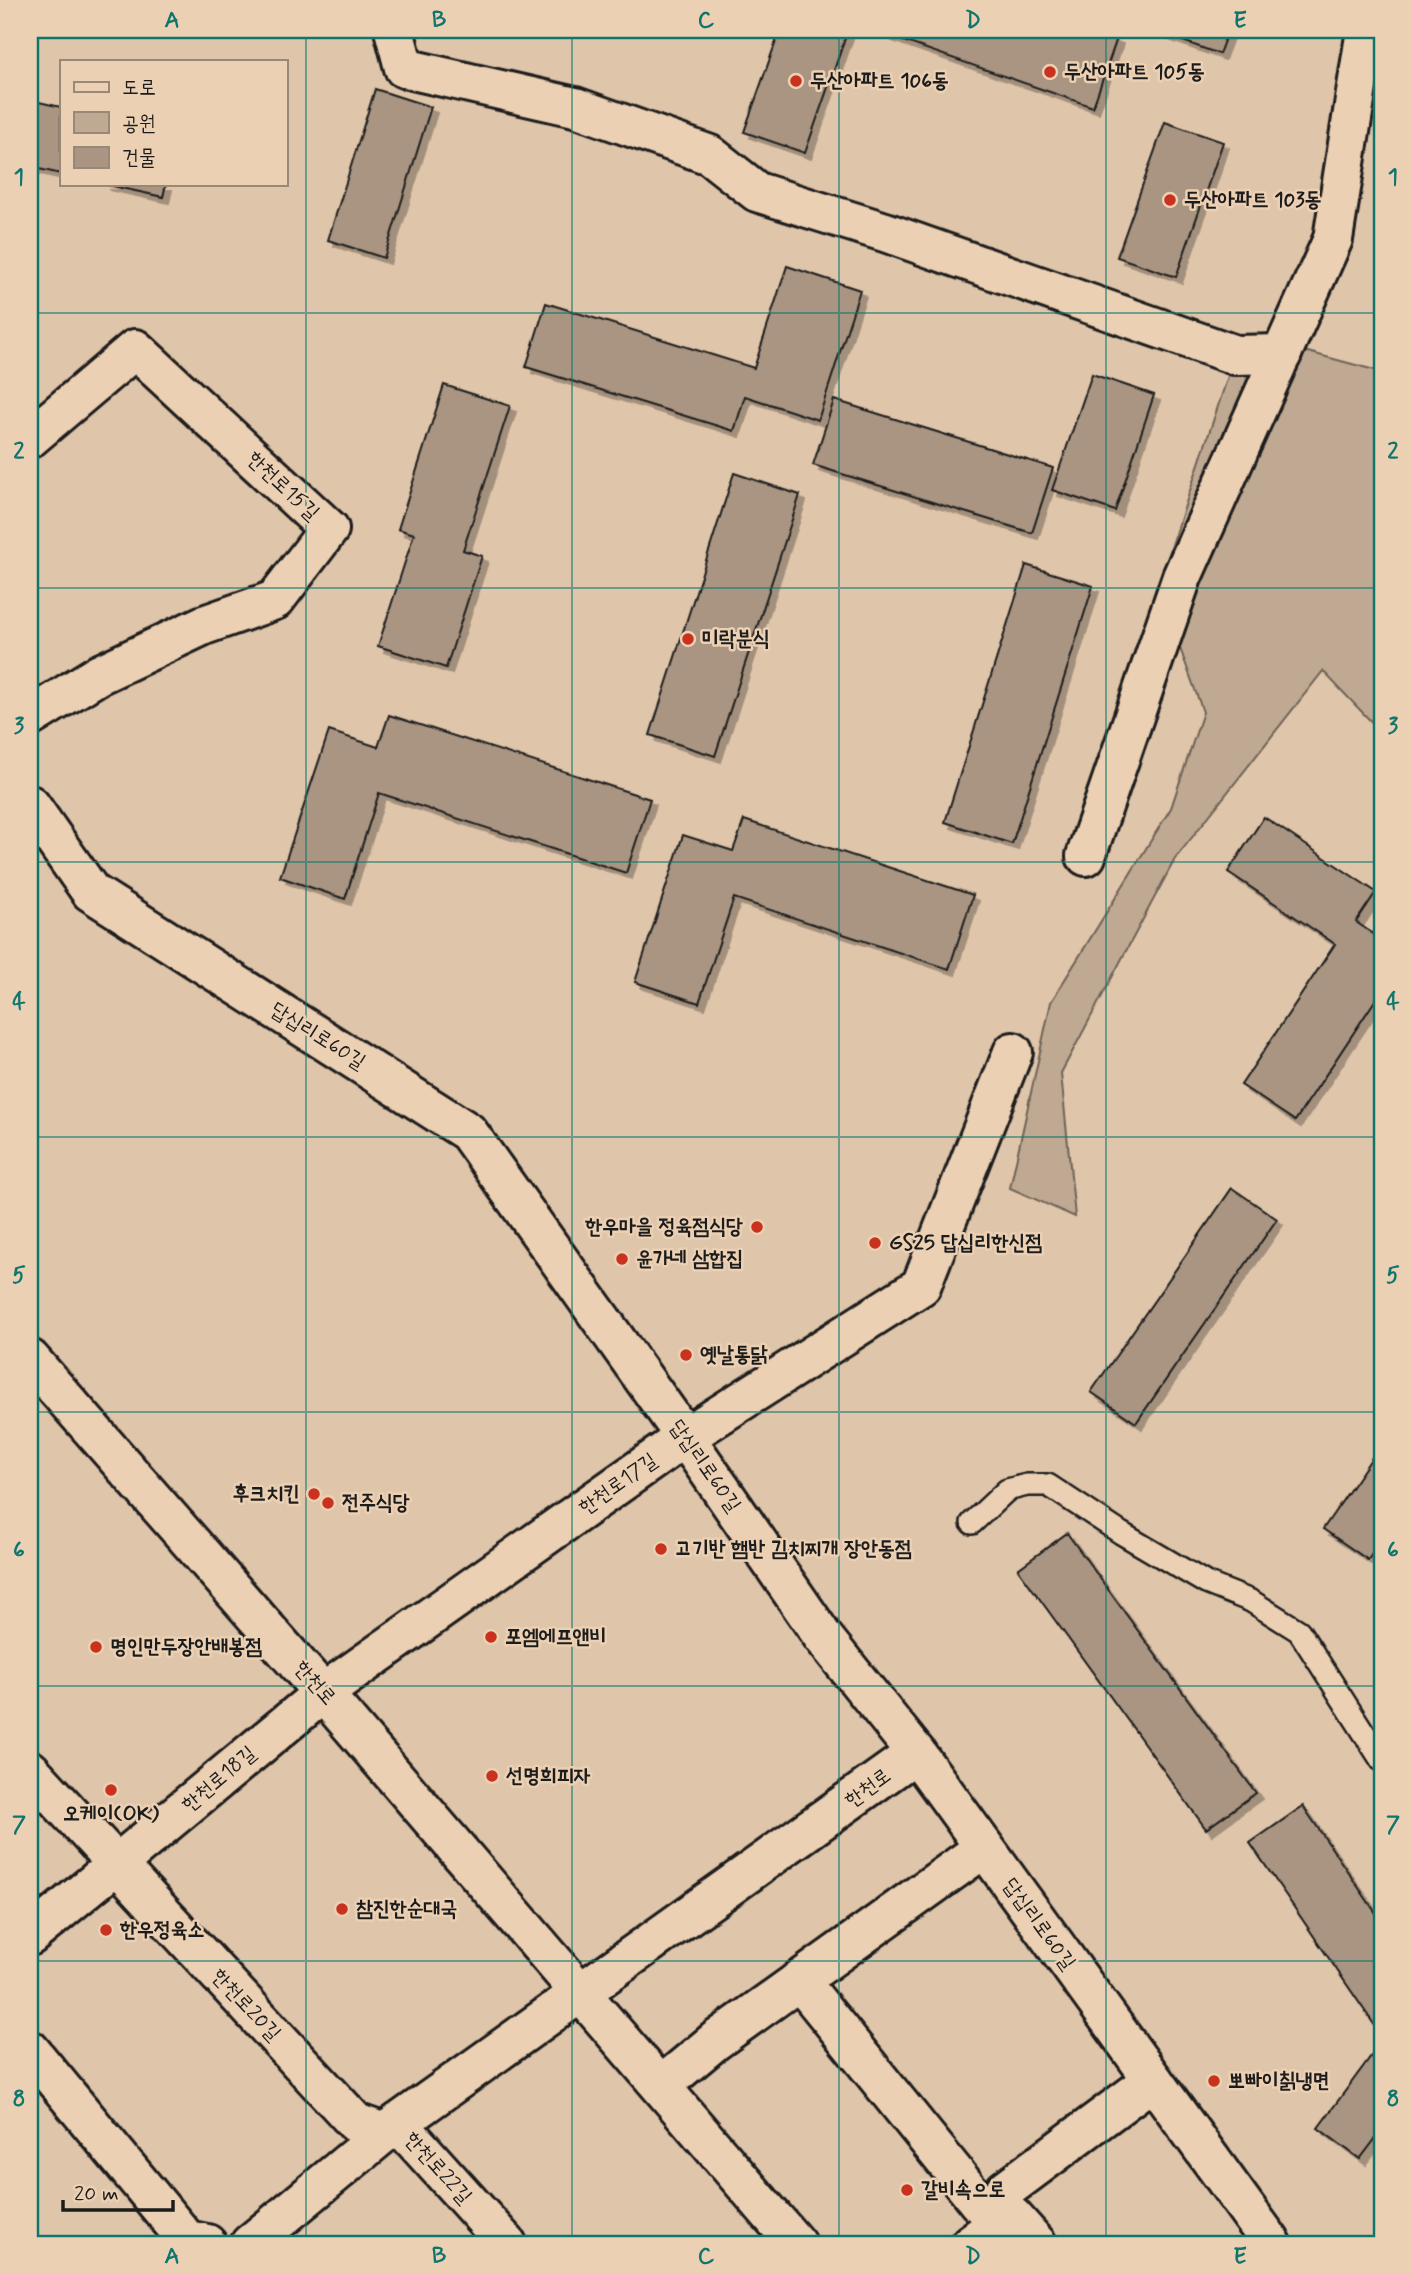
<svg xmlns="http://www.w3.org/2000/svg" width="1412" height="2274" viewBox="0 0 1412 2274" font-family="Mynerve,'Poor Story',sans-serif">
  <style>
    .green { fill: #bfa992; stroke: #6e6257; stroke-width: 2 }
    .building { fill: #a99582; stroke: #1c1c1c; stroke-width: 2; filter: url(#shadow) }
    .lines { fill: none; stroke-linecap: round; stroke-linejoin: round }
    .lane-casing { stroke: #1c1c1c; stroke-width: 26 }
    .street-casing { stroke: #1c1c1c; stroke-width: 44 }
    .secondary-casing { stroke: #1c1c1c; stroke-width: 44 }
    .lane { stroke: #ecd0b3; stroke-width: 21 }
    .street { stroke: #ecd0b3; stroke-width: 38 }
    .secondary { stroke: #ecd0b3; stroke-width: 38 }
    .grid { fill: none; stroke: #0f766e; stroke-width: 2; stroke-opacity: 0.55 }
    .poi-dot { fill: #c8321e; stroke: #ecd0b3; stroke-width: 2.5 }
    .labels { text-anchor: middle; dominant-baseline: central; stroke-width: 5; stroke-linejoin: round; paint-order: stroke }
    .poi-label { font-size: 21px; font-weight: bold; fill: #1c1c1c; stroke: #ecd0b3; text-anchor: start }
    .street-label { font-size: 21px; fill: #1c1c1c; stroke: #ecd0b3 }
    .neatline { fill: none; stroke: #0f766e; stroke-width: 2.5 }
    .grid-label { font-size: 23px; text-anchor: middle; font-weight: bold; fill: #0f766e }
  </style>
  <defs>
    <filter id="shadow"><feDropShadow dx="6" dy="6" stdDeviation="0" flood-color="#0004"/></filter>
  </defs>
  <rect width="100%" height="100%" fill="#dfc5aa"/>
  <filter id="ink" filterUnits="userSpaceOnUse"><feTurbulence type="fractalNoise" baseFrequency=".0143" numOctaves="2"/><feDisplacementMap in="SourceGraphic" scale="14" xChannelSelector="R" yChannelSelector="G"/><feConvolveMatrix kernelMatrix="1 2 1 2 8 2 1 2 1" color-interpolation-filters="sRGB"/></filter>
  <g filter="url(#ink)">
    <path class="green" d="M 1304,351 L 1382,372 L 1382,733 L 1323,671 L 1175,859 L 1061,1073 L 1075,1217 L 1010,1188 L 1051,1002 L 1171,808 L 1203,712 L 1158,587 L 1235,355 Z"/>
    <g class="building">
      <path d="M 780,30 L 848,30 L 805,153 L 744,132 Z"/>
      <path d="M 888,30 L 1094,30 L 1117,38 L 1093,107 L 886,35 Z"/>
      <path d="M 1161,30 L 1228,30 L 1219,54 L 1160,33 Z"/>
      <path d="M 375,89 L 431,107 L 384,258 L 328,240 Z"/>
      <path d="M 30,100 L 61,107 L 61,174 L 30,167 Z"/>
      <path d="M 1165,122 L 1223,142 L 1176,277 L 1117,257 Z"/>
      <path d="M 103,184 L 166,184 L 163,197 Z"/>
      <path d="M 787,266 L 860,290 L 818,420 L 745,396 L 734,431 L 526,367 L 546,303 L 754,368 Z"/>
      <path d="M 1092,374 L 1154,395 L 1115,511 L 1052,490 Z"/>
      <path d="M 444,385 L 510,406 L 463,550 L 482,556 L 446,668 L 378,646 L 414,534 L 398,529 Z"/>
      <path d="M 834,400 L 1053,468 L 1032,533 L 813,465 Z"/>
      <path d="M 734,473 L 800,495 L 715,756 L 650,735 Z"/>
      <path d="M 1026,565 L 1093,586 L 1012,844 L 945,822 Z"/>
      <path d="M 389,715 L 650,799 L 626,873 L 379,793 L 345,899 L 280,877 L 329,731 L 378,747 Z"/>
      <path d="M 1264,817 L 1376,892 L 1356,922 L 1382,940 L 1382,990 L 1295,1121 L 1241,1085 L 1335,944 L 1228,872 Z"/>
      <path d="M 744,820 L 973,895 L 949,969 L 734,898 L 699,1003 L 635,982 L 683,835 L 733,851 Z"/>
      <path d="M 1232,1188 L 1277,1219 L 1136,1423 L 1091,1392 Z"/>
      <path d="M 1382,1443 L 1382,1539 L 1368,1560 L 1323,1529 Z"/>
      <path d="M 1067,1533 L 1256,1793 L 1206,1829 L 1018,1569 Z"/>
      <path d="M 1303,1806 L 1382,1922 L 1382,2036 L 1250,1843 Z"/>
      <path d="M 1374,2052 L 1382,2058 L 1382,2130 L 1360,2159 L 1318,2128 Z"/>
    </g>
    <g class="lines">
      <g class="lane-casing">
        <path id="lane" d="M 972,1523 L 1007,1490 L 1027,1485 L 1048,1485 L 1121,1533 L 1206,1583 L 1251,1601 L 1299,1631 L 1382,1761"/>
      </g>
      <g class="street-casing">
        <g id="street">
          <path d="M 394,30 L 404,68 L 575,107 L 710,155 L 757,192 L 885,232 L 1235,355 L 1282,354"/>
          <path d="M 30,438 L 135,349 L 329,529 L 275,600 L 204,625 L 98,675 L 30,717"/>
          <path d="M 30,805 L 91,892 L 468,1132 L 685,1437 L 823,1637 L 916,1753 L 1272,2244"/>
          <path d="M 1086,856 L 1182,577 L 1333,239 L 1366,30"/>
          <path d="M 30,1770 L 356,2123 L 384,2133"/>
          <path d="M 30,1936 L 323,1693 L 685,1437 L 921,1286 L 1013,1052"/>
          <path d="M 799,1980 L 979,2203 L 1012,2216 L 1037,2244"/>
          <path d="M 30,2050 L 187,2240 L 207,2244"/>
          <path d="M 661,2086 L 715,2041 L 984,1848"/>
          <path d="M 398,2123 L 507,2244"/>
          <path d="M 250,2244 L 384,2133 L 916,1753"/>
          <path d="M 970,2244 L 992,2228 L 1005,2190 L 1153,2080"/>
        </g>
      </g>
      <g class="secondary-casing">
        <path id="secondary" d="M 30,1359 L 323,1693 L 796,2244"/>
      </g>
      <use href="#lane" class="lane"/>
      <use href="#street" class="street"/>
      <use href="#secondary" class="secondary"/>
    </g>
  </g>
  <path class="grid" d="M 306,30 L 306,2244M 572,30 L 572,2244M 839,30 L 839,2244M 1106,30 L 1106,2244M 30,313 L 1382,313M 30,588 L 1382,588M 30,862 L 1382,862M 30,1137 L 1382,1137M 30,1412 L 1382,1412M 30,1686 L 1382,1686M 30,1961 L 1382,1961"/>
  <g class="poi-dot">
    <circle cx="1050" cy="72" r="7"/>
    <circle cx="796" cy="81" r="7"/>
    <circle cx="1170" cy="200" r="7"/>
    <circle cx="688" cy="639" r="7"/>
    <circle cx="757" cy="1227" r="7"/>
    <circle cx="875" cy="1243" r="7"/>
    <circle cx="622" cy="1259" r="7"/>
    <circle cx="686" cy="1355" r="7"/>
    <circle cx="314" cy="1494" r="7"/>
    <circle cx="328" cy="1503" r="7"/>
    <circle cx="661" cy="1549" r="7"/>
    <circle cx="491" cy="1637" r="7"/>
    <circle cx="96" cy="1647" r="7"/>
    <circle cx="492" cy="1776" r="7"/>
    <circle cx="111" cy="1790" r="7"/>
    <circle cx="342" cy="1909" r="7"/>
    <circle cx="106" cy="1930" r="7"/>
    <circle cx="1214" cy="2081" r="7"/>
    <circle cx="907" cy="2190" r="7"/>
  </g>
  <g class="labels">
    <g class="poi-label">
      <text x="1064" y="72">두산아파트 105동</text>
      <text x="810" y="81">두산아파트 106동</text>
      <text x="1184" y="200">두산아파트 103동</text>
      <text x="702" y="639">미락분식</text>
      <text x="743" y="1227" text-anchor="end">한우마을 정육점식당</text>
      <text x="889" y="1243">GS25 답십리한신점</text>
      <text x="636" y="1259">윤가네 삼합집</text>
      <text x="700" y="1355">옛날통닭</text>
      <text x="300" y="1494" text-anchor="end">후크치킨</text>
      <text x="342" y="1503">전주식당</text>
      <text x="675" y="1549">고기반 햄반 김치찌개 장안동점</text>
      <text x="505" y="1637">포엠에프앤비</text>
      <text x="110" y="1647">명인만두장안배봉점</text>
      <text x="506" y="1776">선명희피자</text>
      <text x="111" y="1814" text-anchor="middle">오케이(OK)</text>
      <text x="356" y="1909">참진한순대국</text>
      <text x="120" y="1930">한우정육소</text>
      <text x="1228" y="2081">뽀빠이칡냉면</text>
      <text x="921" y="2190">갈비속으로</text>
    </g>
    <g class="street-label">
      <text transform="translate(283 486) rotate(43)">한천로15길</text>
      <text transform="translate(318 1036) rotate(32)">답십리로60길</text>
      <text transform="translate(705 1466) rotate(55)">답십리로60길</text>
      <text transform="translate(618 1484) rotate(-35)">한천로17길</text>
      <text transform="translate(315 1683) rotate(49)">한천로</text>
      <text transform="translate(219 1779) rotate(-40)">한천로18길</text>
      <text transform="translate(868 1788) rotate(-36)">한천로</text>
      <text transform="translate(1039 1924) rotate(54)">답십리로60길</text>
      <text transform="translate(246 2005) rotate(47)">한천로20길</text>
      <text transform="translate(438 2168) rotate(48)">한천로22길</text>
    </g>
  </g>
  <rect width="1412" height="2274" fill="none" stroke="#ecd0b3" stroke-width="77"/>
  <rect x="60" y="60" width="228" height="126" fill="#ecd0b3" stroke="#998877" stroke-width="2"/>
  <rect x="74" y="82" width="35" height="10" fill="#ecd0b3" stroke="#998877" stroke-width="2"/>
  <text x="122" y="94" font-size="21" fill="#1c1c1c">도로</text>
  <rect x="74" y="112" width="35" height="21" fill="#bfa992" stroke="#998877" stroke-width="2"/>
  <text x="122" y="130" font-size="21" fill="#1c1c1c">공원</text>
  <rect x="74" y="147" width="35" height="21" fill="#a99582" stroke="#998877" stroke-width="2"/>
  <text x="122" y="164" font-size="21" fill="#1c1c1c">건물</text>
  <path d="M63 2200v10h110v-10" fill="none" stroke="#1c1c1c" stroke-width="3.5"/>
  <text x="74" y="2200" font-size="21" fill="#1c1c1c" stroke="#ecd0b3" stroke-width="5" paint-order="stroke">20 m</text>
  <rect x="38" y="38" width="1336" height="2198" class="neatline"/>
  <g class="grid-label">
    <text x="172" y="27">A</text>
    <text x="439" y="27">B</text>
    <text x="706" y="27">C</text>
    <text x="973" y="27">D</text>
    <text x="1240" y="27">E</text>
    <text x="19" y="184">1</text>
    <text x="1393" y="184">1</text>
    <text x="19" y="458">2</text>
    <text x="1393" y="458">2</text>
    <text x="19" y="733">3</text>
    <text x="1393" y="733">3</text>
    <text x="19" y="1008">4</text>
    <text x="1393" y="1008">4</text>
    <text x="19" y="1282">5</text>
    <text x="1393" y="1282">5</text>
    <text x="19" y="1557">6</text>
    <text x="1393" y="1557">6</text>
    <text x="19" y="1832">7</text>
    <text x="1393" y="1832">7</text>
    <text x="19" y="2106">8</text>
    <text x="1393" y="2106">8</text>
    <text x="172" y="2263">A</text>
    <text x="439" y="2263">B</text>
    <text x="706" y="2263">C</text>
    <text x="973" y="2263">D</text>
    <text x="1240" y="2263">E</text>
  </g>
</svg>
